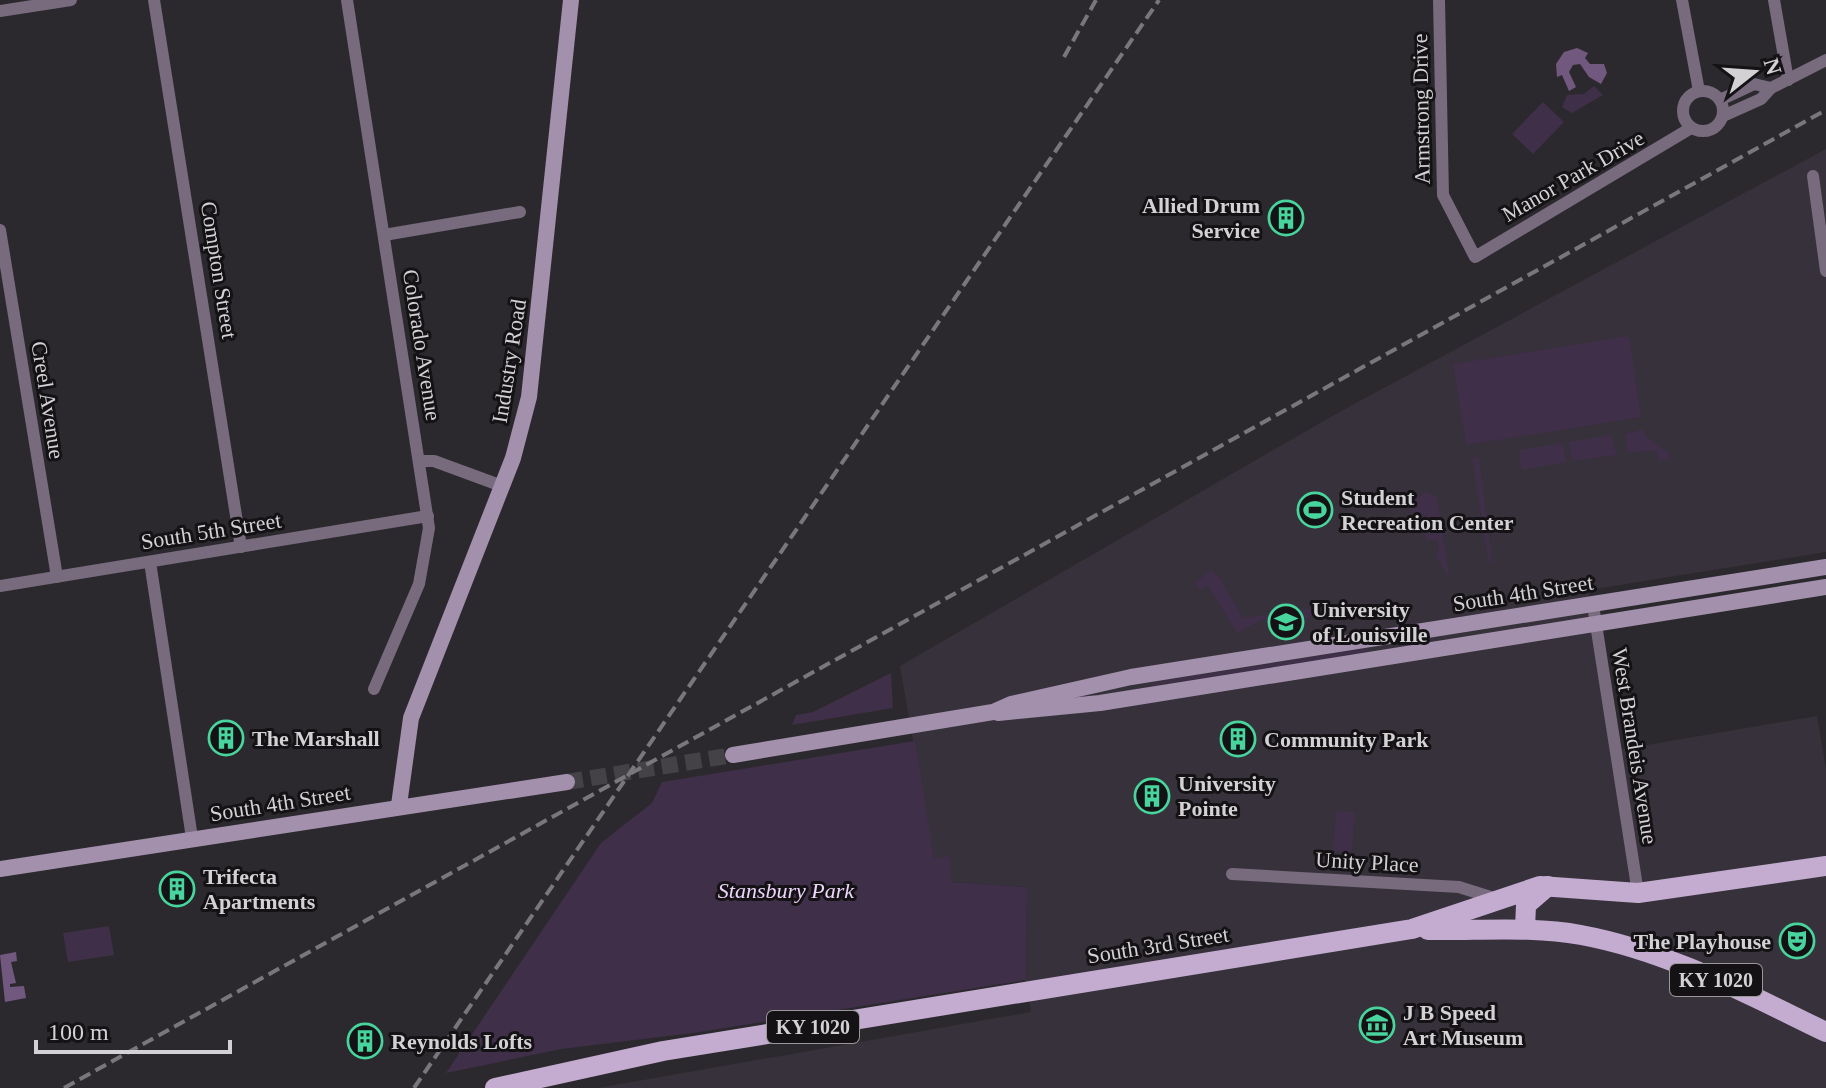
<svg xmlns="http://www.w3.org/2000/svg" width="1826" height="1088" viewBox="0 0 1826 1088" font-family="Georgia,serif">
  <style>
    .built { fill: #37313b }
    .green { fill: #3f2f48 }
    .water { fill: #71587e }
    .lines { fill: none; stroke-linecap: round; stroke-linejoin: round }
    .secondary-tunnel { stroke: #454247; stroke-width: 16; stroke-dasharray: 16 8; stroke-linecap: butt }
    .street { stroke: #776b7d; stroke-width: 12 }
    .secondary { stroke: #a290ac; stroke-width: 16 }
    .primary { stroke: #c3acd0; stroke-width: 20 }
    .rail { stroke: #79777b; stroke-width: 4; stroke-dasharray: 12 6; stroke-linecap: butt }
    .labels { text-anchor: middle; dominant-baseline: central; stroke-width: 6; stroke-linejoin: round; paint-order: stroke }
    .shield { fill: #141214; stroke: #9a989a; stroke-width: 2 }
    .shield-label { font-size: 20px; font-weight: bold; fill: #d3d1d4 }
    .street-label { font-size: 22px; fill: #d3d1d4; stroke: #141214 }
    .poi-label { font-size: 22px; font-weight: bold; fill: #d3d1d4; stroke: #141214; text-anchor: start }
    .park-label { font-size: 22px; font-style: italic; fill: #edd5fb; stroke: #141214 }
  </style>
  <rect width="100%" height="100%" fill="#2c292e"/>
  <path class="built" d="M 1826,149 L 1826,552 L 1588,590 L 1612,751 L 1817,716 L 1826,769 L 1826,1088 L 598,1088 L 1031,1012 L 1026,980 L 1027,887 L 951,882 L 934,860 L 900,666 L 1334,415 Z"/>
  <g class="green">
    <path d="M 1594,86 L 1603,95 L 1572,113 L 1562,107 L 1567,95 L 1584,94 Z"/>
    <path d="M 1543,102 L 1564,122 L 1533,154 L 1512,134 Z"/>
    <path d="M 1629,336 L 1641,417 L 1466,445 L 1453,364 Z"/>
    <path d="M 1644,429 L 1645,436 L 1669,453 L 1670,459 L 1659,461 L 1656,450 L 1628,453 L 1625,434 Z"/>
    <path d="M 1611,435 L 1617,455 L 1572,461 L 1568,442 Z"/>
    <path d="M 1563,443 L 1566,462 L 1521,470 L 1519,450 Z"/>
    <path d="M 1479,456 L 1492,562 L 1489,563 L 1472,458 Z"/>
    <path d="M 1426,492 L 1437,497 L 1450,580 L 1435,554 L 1439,551 L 1438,539 L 1428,541 L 1423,533 L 1428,530 L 1426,515 L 1413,516 L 1406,503 Z"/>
    <path d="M 1211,570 L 1219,577 L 1243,618 L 1323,607 L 1301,623 L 1295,613 L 1271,627 L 1264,619 L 1237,633 L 1208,586 L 1201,590 L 1195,583 Z"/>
    <path d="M 1368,648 L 1369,654 L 1148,686 L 1156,682 Z"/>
    <path d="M 891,673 L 893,708 L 792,725 L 796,715 L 813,712 Z"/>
    <path d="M 915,741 L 934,859 L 950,856 L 951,882 L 1027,887 L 1026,980 L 693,1033 L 561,1049 L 446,1073 L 601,843 L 652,803 L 662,782 Z"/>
    <path d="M 1336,811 L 1355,812 L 1352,852 L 1333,851 Z"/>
    <path d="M 109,926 L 114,955 L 68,962 L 63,933 Z"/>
  </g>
  <g class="water">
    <path d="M 1577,48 L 1588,53 L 1585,58 L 1590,64 L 1604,64 L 1607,73 L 1601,84 L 1589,77 L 1580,64 L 1573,65 L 1569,72 L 1576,87 L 1569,91 L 1562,75 L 1557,77 L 1556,64 L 1564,52 Z"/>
    <path d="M 16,952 L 17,961 L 11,962 L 16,983 L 10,984 L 10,987 L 24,986 L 26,998 L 5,1002 L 0,955 Z"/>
  </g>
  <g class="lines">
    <path class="secondary-tunnel" d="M 567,782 L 733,755"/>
    <g class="street">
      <path d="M 154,0 L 241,547"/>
      <path d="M 347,0 L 429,528 L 419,584 L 374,689"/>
      <path d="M 1439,0 L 1443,195 L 1475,257 L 1691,128"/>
      <path d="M 1682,0 L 1699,91"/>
      <path d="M 1774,0 L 1788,80"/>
      <path d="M 0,11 L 71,0"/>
      <path d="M 1771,88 L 1826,60"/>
      <circle cx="1703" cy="111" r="20"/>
      <path d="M 1720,100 L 1754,84 L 1771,88 L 1761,99 L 1723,116"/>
      <path d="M 1813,176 L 1826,271"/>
      <path d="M 0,230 L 57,577"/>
      <path d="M 384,235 L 520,212"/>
      <path d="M 420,461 L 434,461 L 502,486"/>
      <path d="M 150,562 L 192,838"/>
      <path d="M 0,586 L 428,516"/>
      <path d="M 1593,605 L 1638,893"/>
      <path d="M 1232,874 L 1459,887 L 1497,899"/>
    </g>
    <g class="secondary">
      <path d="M 998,713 L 1100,703 L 1826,587"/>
      <path d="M 733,755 L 993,712 L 1011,704 L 1131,677 L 1826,567"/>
      <path d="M 399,805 L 411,718 L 513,458 L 529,397 L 571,0"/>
      <path d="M 0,869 L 567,782"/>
    </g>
    <g class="primary">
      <path d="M 1525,929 L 1526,905 L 1548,886"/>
      <path d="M 1428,930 C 1479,931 1531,926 1581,935 C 1668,951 1747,994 1826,1032"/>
      <path d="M 495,1088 L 663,1051 L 1412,929 L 1540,886 L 1638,893 L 1826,866"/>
    </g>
    <g class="rail">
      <path d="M 1064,57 L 1096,0"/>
      <path d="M 64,1088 L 1826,110"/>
      <path d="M 414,1088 L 1159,0"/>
    </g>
  </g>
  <defs>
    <g id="building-ring" transform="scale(1.8)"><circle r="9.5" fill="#141214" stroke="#48d49d" stroke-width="1.5"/><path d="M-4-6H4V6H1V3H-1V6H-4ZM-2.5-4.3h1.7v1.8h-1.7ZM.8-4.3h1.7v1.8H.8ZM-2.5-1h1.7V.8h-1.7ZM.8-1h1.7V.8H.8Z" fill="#48d49d"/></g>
    <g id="stadium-ring" transform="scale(1.8)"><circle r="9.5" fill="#141214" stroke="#48d49d" stroke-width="1.5"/><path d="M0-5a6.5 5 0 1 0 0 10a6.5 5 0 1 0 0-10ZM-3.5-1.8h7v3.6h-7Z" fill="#48d49d"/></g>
    <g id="university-ring" transform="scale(1.8)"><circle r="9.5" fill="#141214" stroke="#48d49d" stroke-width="1.5"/><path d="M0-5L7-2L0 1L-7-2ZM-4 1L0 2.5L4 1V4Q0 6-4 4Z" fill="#48d49d"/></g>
    <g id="theatre-ring" transform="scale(1.8)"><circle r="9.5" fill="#141214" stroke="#48d49d" stroke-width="1.5"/><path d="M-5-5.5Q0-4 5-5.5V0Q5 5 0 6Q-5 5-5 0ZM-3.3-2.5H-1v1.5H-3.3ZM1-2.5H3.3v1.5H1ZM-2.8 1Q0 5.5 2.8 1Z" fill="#48d49d"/></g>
    <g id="museum-ring" transform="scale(1.8)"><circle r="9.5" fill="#141214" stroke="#48d49d" stroke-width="1.5"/><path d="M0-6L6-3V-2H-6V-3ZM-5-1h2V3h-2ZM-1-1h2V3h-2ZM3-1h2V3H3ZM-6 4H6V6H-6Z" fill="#48d49d"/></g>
  </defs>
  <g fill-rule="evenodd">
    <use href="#building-ring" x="1286" y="218"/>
    <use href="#stadium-ring" x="1315" y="510"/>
    <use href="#university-ring" x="1286" y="622"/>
    <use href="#building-ring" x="226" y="738"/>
    <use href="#building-ring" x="1238" y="739"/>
    <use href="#building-ring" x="1152" y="796"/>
    <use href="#building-ring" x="177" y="889"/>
    <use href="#theatre-ring" x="1797" y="941"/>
    <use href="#museum-ring" x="1377" y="1025"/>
    <use href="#building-ring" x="365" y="1041"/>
  </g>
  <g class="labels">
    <g class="shield">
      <rect x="1670" y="964" width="92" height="32" rx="6"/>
      <rect x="767" y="1011" width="92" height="32" rx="6"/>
    </g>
    <g class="shield-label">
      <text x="1716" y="980">KY 1020</text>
      <text x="813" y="1027">KY 1020</text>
    </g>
    <g class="street-label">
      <text transform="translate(1421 109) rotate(-91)">Armstrong Drive</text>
      <text transform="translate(1573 176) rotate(-30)">Manor Park Drive</text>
      <text transform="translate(219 270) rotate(81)">Compton Street</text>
      <text transform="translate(422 345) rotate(81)">Colorado Avenue</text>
      <text transform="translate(509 361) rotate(-81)">Industry Road</text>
      <text transform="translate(48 400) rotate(81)">Creel Avenue</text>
      <text transform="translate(211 531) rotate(-9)">South 5th Street</text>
      <text transform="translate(1523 593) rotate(-9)">South 4th Street</text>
      <text transform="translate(1635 746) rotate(81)">West Brandeis Avenue</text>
      <text transform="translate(280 803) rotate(-9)">South 4th Street</text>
      <text transform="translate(1367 862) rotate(3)">Unity Place</text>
      <text transform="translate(1158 945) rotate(-9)">South 3rd Street</text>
    </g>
    <g class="poi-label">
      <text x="1260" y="205" text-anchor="end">Allied Drum<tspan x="1260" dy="25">Service</tspan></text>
      <text x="1341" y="497">Student<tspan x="1341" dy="25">Recreation Center</tspan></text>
      <text x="1312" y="609">University<tspan x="1312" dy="25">of Louisville</tspan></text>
      <text x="252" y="738">The Marshall</text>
      <text x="1264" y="739">Community Park</text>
      <text x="1178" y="783">University<tspan x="1178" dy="25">Pointe</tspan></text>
      <text x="203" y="876">Trifecta<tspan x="203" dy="25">Apartments</tspan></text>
      <text x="1771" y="941" text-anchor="end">The Playhouse</text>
      <text x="1403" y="1012">J B Speed<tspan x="1403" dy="25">Art Museum</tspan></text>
      <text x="391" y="1041">Reynolds Lofts</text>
    </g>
    <g class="park-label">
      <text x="786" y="890">Stansbury Park</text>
    </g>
  </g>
  <g transform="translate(1754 72) rotate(73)" stroke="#141214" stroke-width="6" paint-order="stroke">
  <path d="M0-6L14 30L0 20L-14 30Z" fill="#d3d1d4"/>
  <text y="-12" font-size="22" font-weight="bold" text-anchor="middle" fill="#d3d1d4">N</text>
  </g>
  <path d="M36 1040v12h194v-12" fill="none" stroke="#d3d1d4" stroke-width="4"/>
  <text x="48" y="1040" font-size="24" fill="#d3d1d4" stroke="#141214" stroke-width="6" paint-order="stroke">100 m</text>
</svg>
